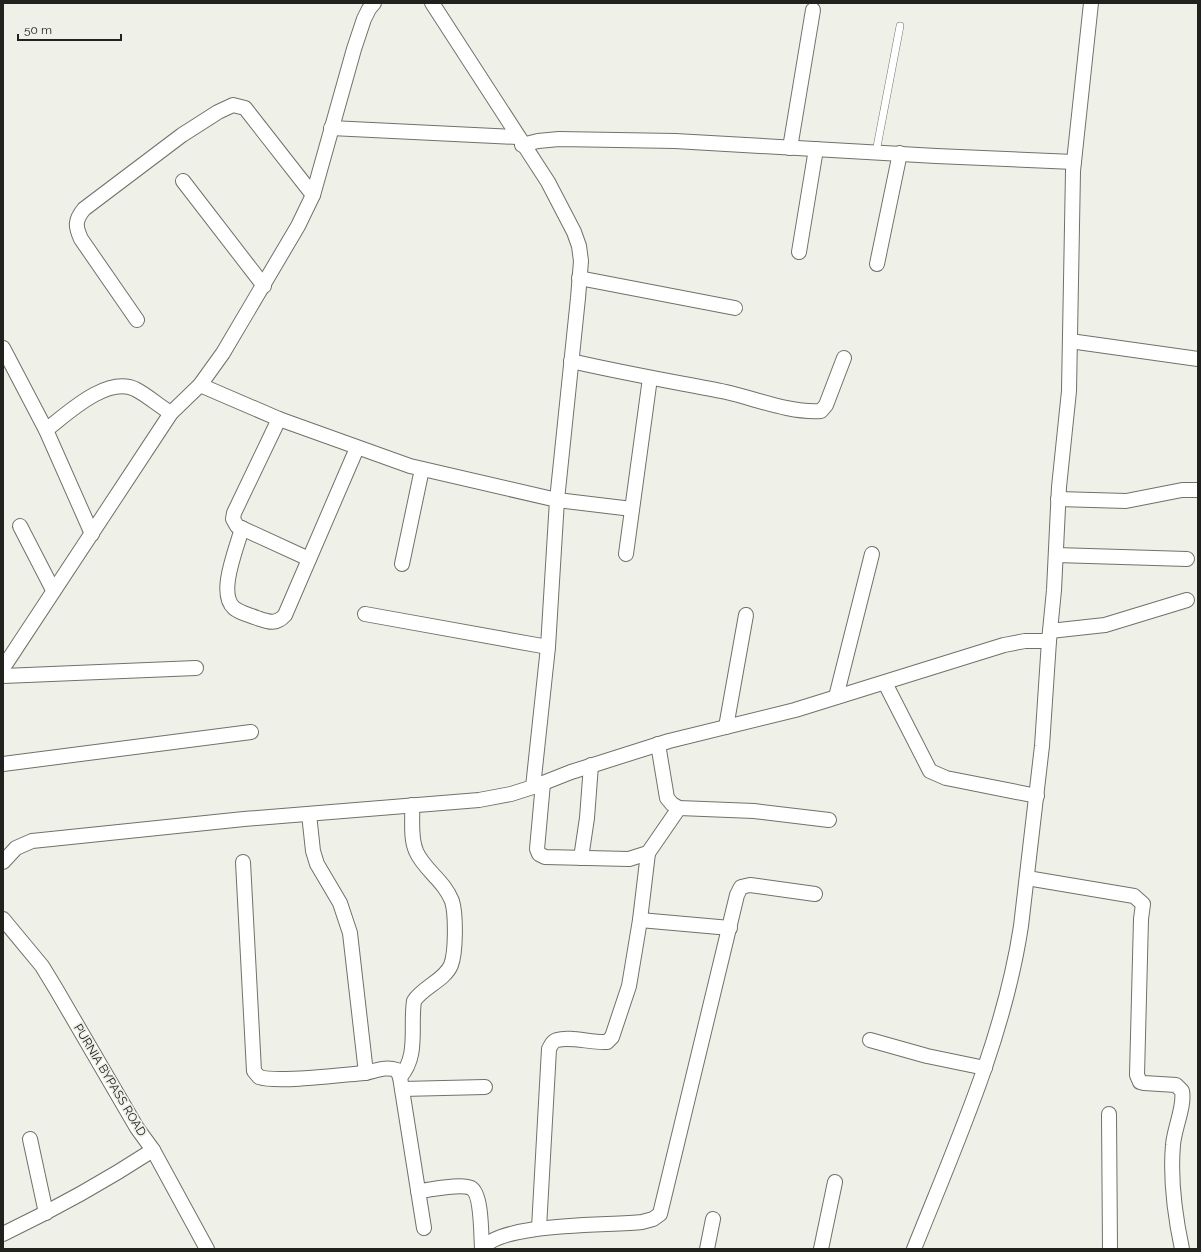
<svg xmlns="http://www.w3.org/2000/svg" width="1201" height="1252" viewBox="0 0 1201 1252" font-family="Raleway,sans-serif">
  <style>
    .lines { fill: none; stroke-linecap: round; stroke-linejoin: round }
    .service-casing { stroke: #70716a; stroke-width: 8 }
    .minor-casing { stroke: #70716a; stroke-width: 16 }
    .service { stroke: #fff; stroke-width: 7 }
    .minor { stroke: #fff; stroke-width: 14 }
    .labels { text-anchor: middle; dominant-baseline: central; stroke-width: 3.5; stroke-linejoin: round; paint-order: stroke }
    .street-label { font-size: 12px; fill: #21211e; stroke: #eff1e8 }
  </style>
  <rect width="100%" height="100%" fill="#eff1e8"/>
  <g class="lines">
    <g class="service-casing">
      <path id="service" d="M 876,152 L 900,26"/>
    </g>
    <g class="minor-casing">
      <g id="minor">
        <path d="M 331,128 L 517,137"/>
        <path d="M 522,145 L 538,141 L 559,139 L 675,141 L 936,156 L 1074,162"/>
        <path d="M 790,148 L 813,10"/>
        <path d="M 183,181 L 264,286"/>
        <path d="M 799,252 L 816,149"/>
        <path d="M 877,264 L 900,153"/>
        <path d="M 579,278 L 735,308"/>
        <path d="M 137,320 L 81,239 C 75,226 75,220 84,209 L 182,135 L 218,112 L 233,105 L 245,108 L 313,195"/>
        <path d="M 1070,341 L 1198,359"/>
        <path d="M 3,348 L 46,430 L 92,534"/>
        <path d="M 571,361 C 623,373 675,382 726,392 C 757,399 789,413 821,411 L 826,405 L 844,358"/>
        <path d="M 200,385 L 279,419 L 410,466 L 557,500 L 632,509"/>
        <path d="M 279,419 L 234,513 L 233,519 L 237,526 L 309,559"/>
        <path d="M 46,430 C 67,414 106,376 135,389 C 147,395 159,406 171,413"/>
        <path d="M 1058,499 L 1126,501 L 1182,490 L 1198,490"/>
        <path d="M 20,526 L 53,590"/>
        <path d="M 242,528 C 237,548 217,593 234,608 C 240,613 250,615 257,618 C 269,622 276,625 285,615 L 357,448"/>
        <path d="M 626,554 L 650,378"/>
        <path d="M 1056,555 L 1187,559"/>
        <path d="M 402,564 L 422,469"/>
        <path d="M 365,614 L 548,647"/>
        <path d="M 1050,631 L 1105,625 L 1187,600"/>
        <path d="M 3,668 L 171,413 L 200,385 L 223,353 L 298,226 L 313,195 L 354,49 L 364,19 L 369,9 L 374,3"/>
        <path d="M 3,676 L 196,668"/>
        <path d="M 885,683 L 930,771 L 946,778 L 1037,796"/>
        <path d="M 836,697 L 872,554"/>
        <path d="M 726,727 L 746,615"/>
        <path d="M 658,744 L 667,798 L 672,804 L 679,808 L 754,811 L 829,820"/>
        <path d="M 3,764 L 251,732"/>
        <path d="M 543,783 L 537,849 L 539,854 L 545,857 L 629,859 L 648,853 L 679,808"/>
        <path d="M 533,787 L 571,772 L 669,741 L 795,710 L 1004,645 L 1025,641 L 1049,641"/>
        <path d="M 309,814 L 313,851 L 317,864 L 340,903 L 350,933 L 366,1073"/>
        <path d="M 581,858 L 587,818 L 591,765"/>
        <path d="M 3,862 L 16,848 L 32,841 L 244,819 L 479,800 L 511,794 L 533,787 L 548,647 L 557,500 L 578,298 L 581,261 L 579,246 L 574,232 L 548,182 L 432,3"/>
        <path d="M 243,862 L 254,1071 L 259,1077 C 277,1083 341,1075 364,1073 C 376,1071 385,1066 397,1070 L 400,1077 L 424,1228"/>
        <path d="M 1027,878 L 1134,896 L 1143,904 L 1141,919 L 1137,1075 L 1140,1082 L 1144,1083 L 1176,1085 L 1182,1091 C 1185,1106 1174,1129 1173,1145 C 1170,1179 1175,1216 1182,1249"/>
        <path d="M 3,919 L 42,966 L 56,989 L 137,1128 L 153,1150 L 207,1249"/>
        <path d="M 640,920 L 730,928"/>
        <path d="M 870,1040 L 927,1056 L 985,1068"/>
        <path d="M 400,1077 C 419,1056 410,1027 414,1001 C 423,987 445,980 451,965 C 456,952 456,914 452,901 C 450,896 447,891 444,887 C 436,876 421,864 416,851 C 410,837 413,820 412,805"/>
        <path d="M 402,1089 L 485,1087"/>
        <path d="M 1109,1114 L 1110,1249"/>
        <path d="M 30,1139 L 46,1213"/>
        <path d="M 418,1191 C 430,1190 461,1183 471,1188 C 482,1194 481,1235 482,1248"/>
        <path d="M 539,1228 L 549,1049 C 551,1045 553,1041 557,1040 C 570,1036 592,1043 607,1042 L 612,1037 L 629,986 L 640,920 L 648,853"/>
        <path d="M 3,1234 C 55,1209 104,1182 153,1150"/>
        <path d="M 482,1249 C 501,1222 609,1226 642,1222 L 653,1219 L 660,1214 L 737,895 L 741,887 L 750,885 L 815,894"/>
        <path d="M 707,1249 L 713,1219"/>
        <path d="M 821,1249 L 835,1182"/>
        <path d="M 914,1249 C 956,1144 1004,1038 1021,926 L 1042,746 L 1049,641 L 1054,590 L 1059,487 L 1069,391 L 1073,171 L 1091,3"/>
      </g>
    </g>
    <use href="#service" class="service"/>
    <use href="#minor" class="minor"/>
  </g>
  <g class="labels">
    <g class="street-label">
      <text transform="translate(110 1080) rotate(59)">PURNIA BYPASS ROAD</text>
    </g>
  </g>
  <rect width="1201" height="1252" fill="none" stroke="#21211e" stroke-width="8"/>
  <path d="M18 34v6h103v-6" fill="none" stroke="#21211e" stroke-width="2"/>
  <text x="24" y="34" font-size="12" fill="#21211e" stroke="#eff1e8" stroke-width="3" paint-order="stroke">50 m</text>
</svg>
